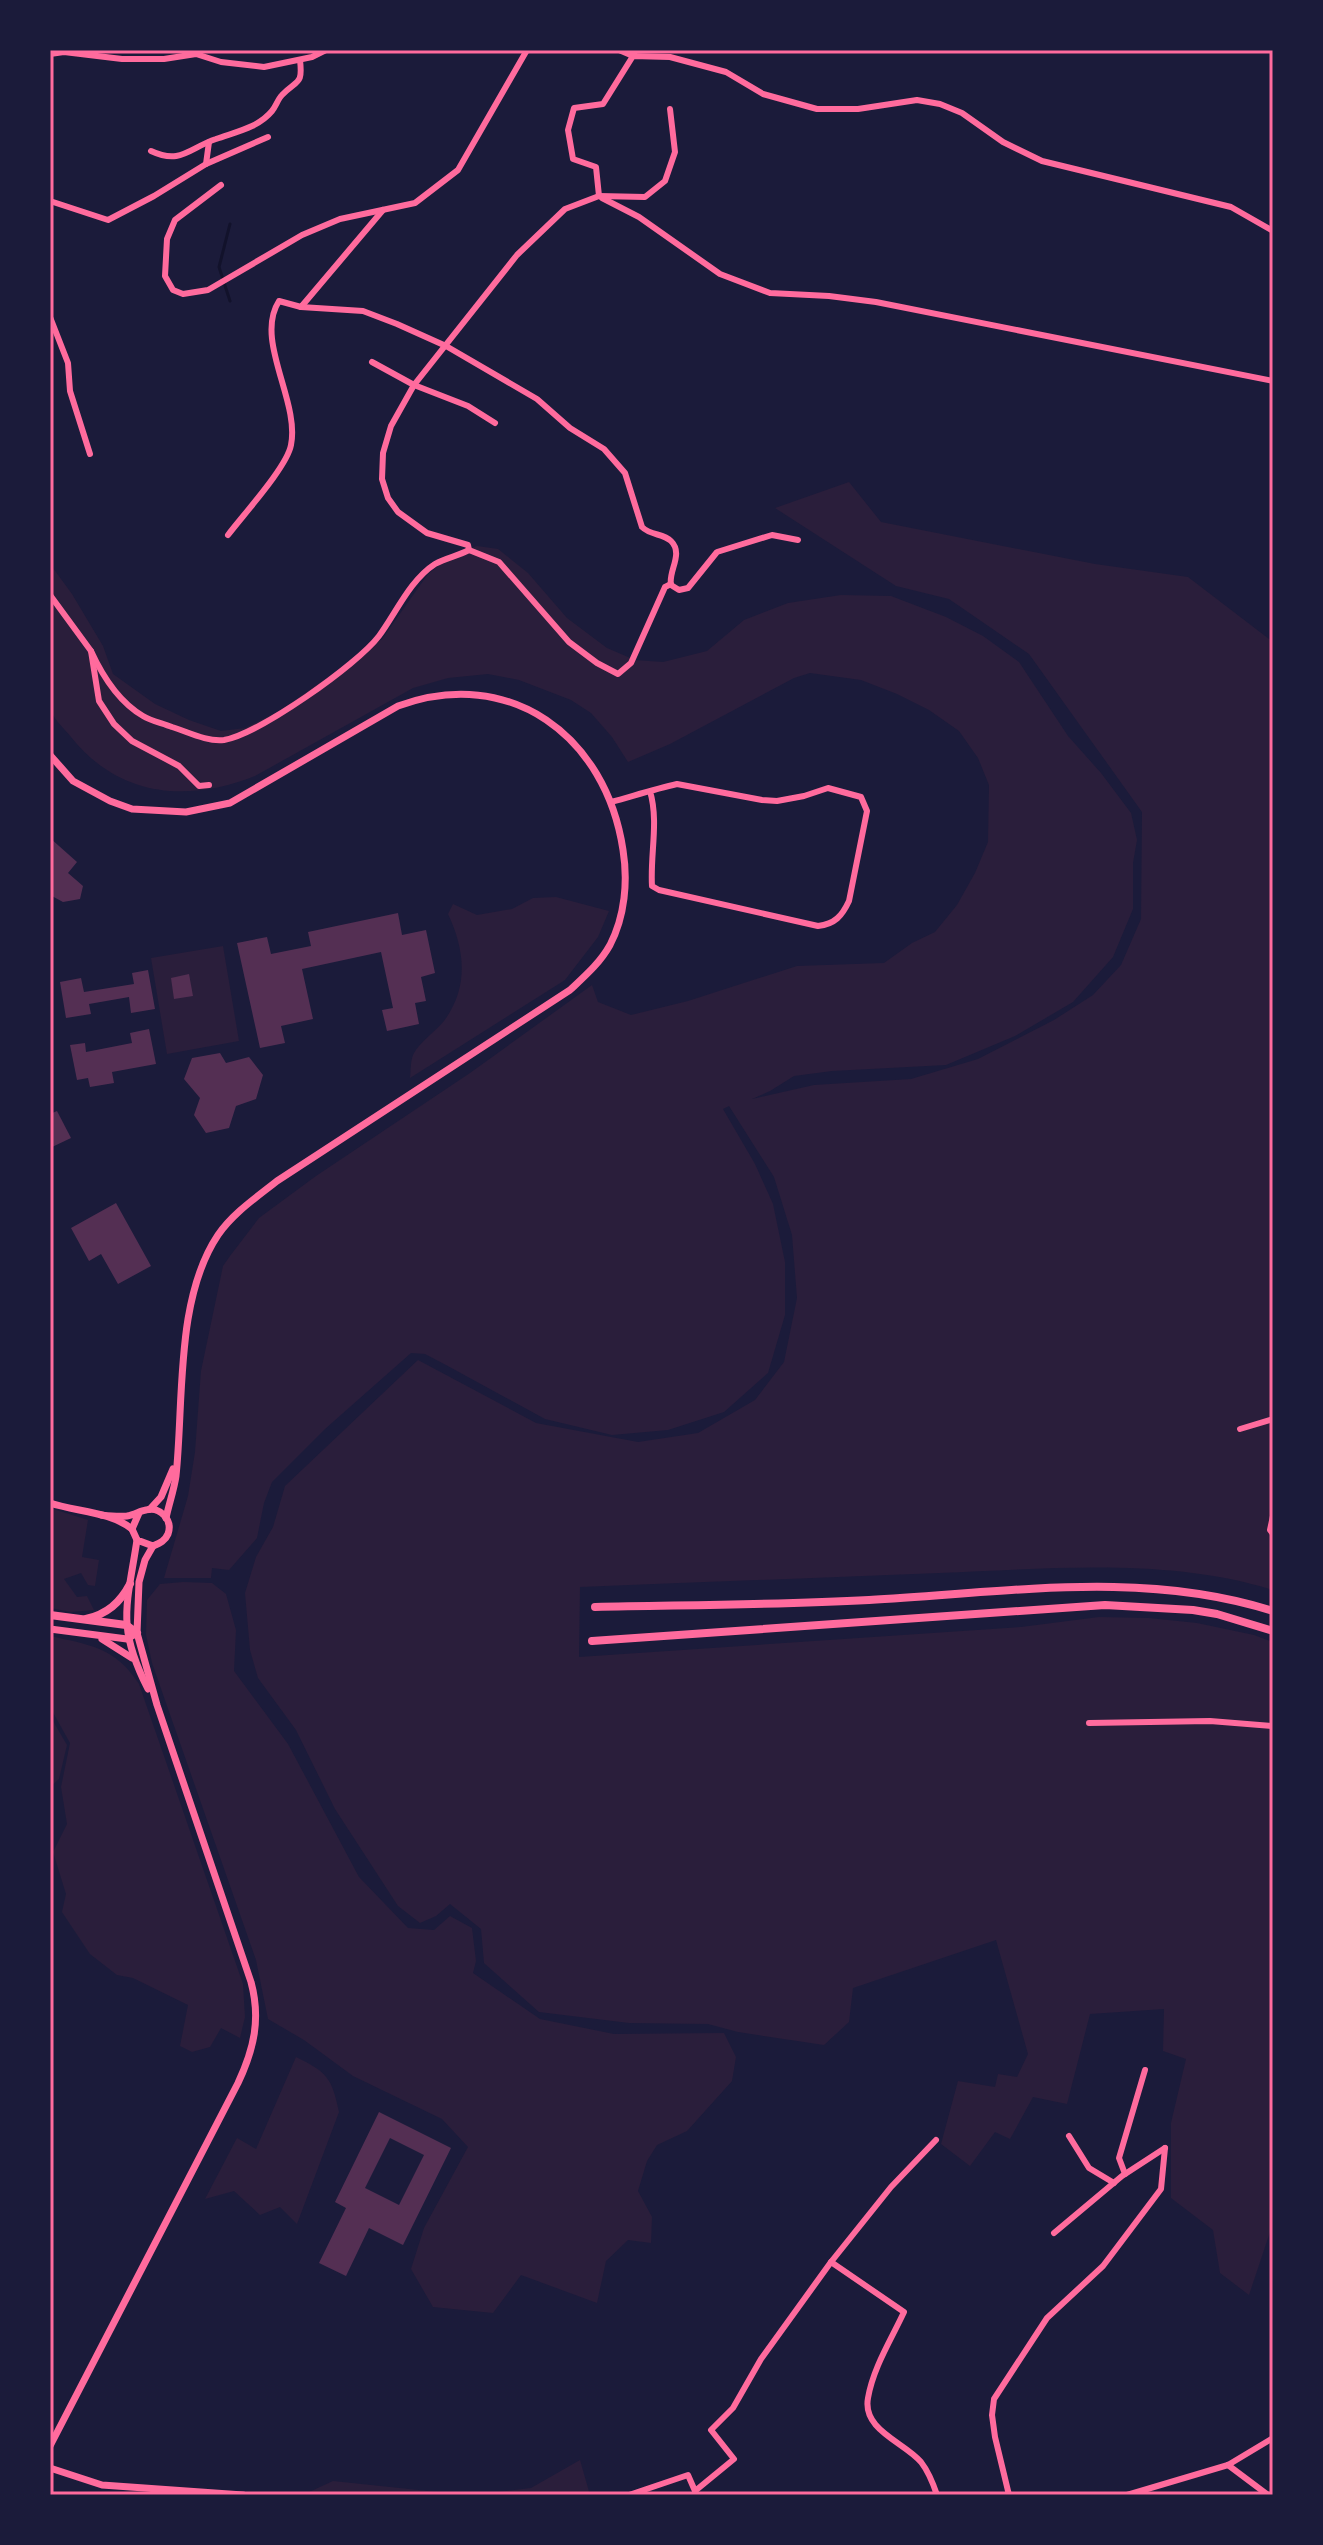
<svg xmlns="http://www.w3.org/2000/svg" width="1323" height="2545" viewBox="0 0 1323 2545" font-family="Poppins,sans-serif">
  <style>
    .green { fill: #2a1e3b }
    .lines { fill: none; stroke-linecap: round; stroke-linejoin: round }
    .stream { stroke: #12122b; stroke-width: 3 }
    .building { fill: #542f53; fill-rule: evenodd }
    .minor { stroke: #ff6b9d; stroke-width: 6 }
    .tertiary { stroke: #ff6b9d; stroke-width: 7 }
    .secondary { stroke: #ff6b9d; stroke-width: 8 }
    .neatline { fill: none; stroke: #ff6b9d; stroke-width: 3 }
  </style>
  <rect width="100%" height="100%" fill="#1b1b3a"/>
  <g class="green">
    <path d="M 849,482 L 881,522 L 1095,564 L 1188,577 L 1273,642 L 1273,1590 C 1167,1557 1049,1569 939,1573 C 819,1578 700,1582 580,1587 L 579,1657 L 1021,1627 L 1099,1617 L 1149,1618 L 1197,1623 L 1254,1635 L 1273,1642 L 1273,2223 L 1249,2295 L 1220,2273 L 1213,2230 L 1171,2198 L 1171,2123 L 1186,2059 L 1163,2051 L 1164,2009 L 1090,2014 L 1067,2104 L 1033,2097 L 1010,2139 L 995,2132 L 970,2166 L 941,2144 L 958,2081 L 995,2087 L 998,2074 L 1017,2077 L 1028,2054 L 996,1940 L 853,1988 L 849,2022 L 824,2045 L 738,2032 L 708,2024 L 629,2023 L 539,2012 L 484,1963 L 481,1929 L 450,1904 L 436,1916 L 420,1923 L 398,1906 L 335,1809 L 296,1730 L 258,1678 L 250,1650 L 245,1593 L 256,1557 L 273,1527 L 285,1486 L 418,1360 L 536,1423 L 638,1442 L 698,1433 L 755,1400 L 784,1362 L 797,1298 L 792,1235 L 774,1177 L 729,1106 L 723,1109 L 755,1164 L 773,1204 L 785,1262 L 785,1315 L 768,1373 L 724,1412 L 668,1430 L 612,1435 L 545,1419 L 446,1365 L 425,1354 L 411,1353 L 325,1429 L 272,1482 L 264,1503 L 257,1538 L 229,1570 L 212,1568 L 211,1578 L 164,1578 L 188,1496 L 195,1452 L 201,1371 L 223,1266 L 230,1256 L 259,1218 L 316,1176 L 470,1073 L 592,985 L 598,1002 L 631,1015 L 688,1001 L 797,966 L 884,963 L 912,943 L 935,932 L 957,905 L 975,873 L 988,842 L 989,785 L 978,758 L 959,731 L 929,710 L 897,694 L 861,680 L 810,673 L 794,678 L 670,744 L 628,762 L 612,737 L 591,713 L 571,700 L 519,680 L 488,674 L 448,678 L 413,688 L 255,776 C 187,803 119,797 71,737 C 64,728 51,717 50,707 C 48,693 50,677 50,663 C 50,630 50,597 50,564 L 72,594 L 103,646 L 113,674 L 155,704 L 189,720 L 221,731 L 245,728 L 281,710 L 382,639 L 428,574 L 454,554 L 477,546 L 498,549 L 528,573 L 567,618 L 607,648 L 635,660 L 663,662 L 707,651 L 744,620 L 788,603 L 841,595 L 891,596 L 946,617 L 983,636 L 1019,662 L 1068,736 L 1101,773 L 1131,813 L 1137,840 L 1133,863 L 1133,909 L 1113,957 L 1073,1002 L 1015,1036 L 946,1065 L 832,1071 L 794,1076 L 770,1091 L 752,1099 L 814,1085 L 911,1079 L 978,1059 L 1054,1020 L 1093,995 L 1121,965 L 1141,919 L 1142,812 L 1029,654 L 949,599 L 896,586 L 775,508 Z"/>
    <path d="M 556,897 L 609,911 L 598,937 L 565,980 L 410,1078 C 411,1071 410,1060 414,1053 C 420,1042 435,1032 444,1021 C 469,987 465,950 448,914 L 453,904 L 477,915 L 512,909 L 533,898 Z"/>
    <path d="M 223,946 L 239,1041 L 167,1054 L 151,958 Z"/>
    <path d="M 50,1508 L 88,1520 L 82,1557 L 99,1560 L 95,1586 L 88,1585 L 81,1573 L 64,1579 L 77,1597 L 87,1596 L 94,1610 L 71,1612 L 50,1608 Z"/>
    <path d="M 183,1582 L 212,1583 L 226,1594 L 236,1630 L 234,1671 L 288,1744 L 359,1877 L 408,1928 L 434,1930 L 450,1916 L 472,1928 L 476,1961 L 473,1973 L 540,2019 L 614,2034 L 724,2033 L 736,2057 L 732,2081 L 687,2131 L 657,2145 L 647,2161 L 638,2191 L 652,2217 L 651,2243 L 628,2240 L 606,2261 L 597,2303 L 521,2275 L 493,2313 L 433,2307 L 411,2269 L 424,2228 L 468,2147 L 442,2119 L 353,2076 L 304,2040 L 268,2019 L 256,1960 L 152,1663 L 146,1635 L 147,1600 L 160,1584 Z"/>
    <path d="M 50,1636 C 90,1645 115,1647 139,1684 L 243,1984 L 245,2017 L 240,2038 L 221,2028 L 210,2047 L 192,2052 L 180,2046 L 188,2005 L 133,1978 L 117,1975 L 90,1954 L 62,1912 L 66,1894 L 53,1852 L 67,1824 L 61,1787 L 70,1743 L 50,1707 Z"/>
    <path d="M 50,1716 L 67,1745 L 59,1779 L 50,1787 Z"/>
    <path d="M 296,2057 C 327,2072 332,2078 339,2112 L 297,2224 L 280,2207 L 260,2215 L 234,2191 L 205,2199 L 237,2138 L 256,2149 Z"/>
    <path d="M 580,2460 L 590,2495 L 474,2495 L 531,2488 Z"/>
    <path d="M 333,2481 L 466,2495 L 314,2495 L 307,2493 Z"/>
  </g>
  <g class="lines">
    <path class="stream" d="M 230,301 L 219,267 L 230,224"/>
  </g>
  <g class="building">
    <path d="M 50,838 L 77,862 L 68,873 L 83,886 L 80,899 L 63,902 L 50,895 Z"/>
    <path d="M 398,913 L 402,935 L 426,930 L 435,973 L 421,977 L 426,1001 L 415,1003 L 419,1024 L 387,1031 L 382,1010 L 393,1008 L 381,952 L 302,969 L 313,1019 L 281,1026 L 285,1043 L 260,1048 L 237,943 L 267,937 L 271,954 L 311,946 L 308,932 Z"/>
    <path d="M 148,970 L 155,1009 L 131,1013 L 129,997 L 89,1004 L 91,1014 L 66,1018 L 60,982 L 81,978 L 84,992 L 134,984 L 132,973 Z"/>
    <path d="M 189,974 L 193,996 L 174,999 L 171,978 Z"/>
    <path d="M 149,1029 L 156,1064 L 112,1072 L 114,1083 L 90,1087 L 88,1078 L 77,1080 L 70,1045 L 85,1043 L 86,1052 L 132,1043 L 130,1033 Z"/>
    <path d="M 220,1053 L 226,1063 L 249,1057 L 263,1075 L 256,1099 L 236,1106 L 229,1128 L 206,1133 L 194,1115 L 200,1098 L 184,1079 L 192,1058 Z"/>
    <path d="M 57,1111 L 71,1138 L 50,1148 L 50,1114 Z"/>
    <path d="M 116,1203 L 151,1266 L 118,1284 L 101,1254 L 89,1261 L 71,1228 Z"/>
    <path d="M 379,2112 L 451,2148 L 403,2245 L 369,2228 L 346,2276 L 319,2263 L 346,2208 L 335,2202 ZM 390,2138 L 424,2155 L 399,2205 L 365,2188 Z"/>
  </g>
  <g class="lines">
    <g class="minor">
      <path d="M 619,50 L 633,56 L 635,50"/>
      <path d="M 50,54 L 64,52 L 122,59 L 164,59 L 196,54 L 221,62 L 264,67 L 312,57 L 326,50"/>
      <path d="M 151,151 C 181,165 189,148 216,139 C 235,132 258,128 272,111 C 276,106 278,99 282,95 C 297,79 303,86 300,60"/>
      <path d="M 206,164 L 268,137"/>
      <path d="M 221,185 L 175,220 L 167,239 L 165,276 L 173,290 L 183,294 L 208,290 L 302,235 L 340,219 L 415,203 L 458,170 L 527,50"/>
      <path d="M 599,196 L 596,167 L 573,159 L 568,130 L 574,108 L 603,104 L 633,56 L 670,57 L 726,72 L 763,94 L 817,109 L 858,109 L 917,100 L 940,104 L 962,113 L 1003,142 L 1042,161 L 1231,207 L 1273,231"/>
      <path d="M 602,198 L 639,217 L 720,274 L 770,293 L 829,296 L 876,302 L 1273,381"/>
      <path d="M 50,201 L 108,220 L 154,196 L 206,164 L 209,142"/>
      <path d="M 301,307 L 363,311 L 397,324 L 446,346 L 537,399 L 570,428 L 604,449 L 625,473 L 642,527 C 651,536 663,533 671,541 C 684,554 668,571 671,585 L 679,590 L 688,588 L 717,552 L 772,535 L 798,540"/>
      <path d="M 50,317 L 68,363 L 70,391 L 90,454"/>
      <path d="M 372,362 L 414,385 L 468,406 L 495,423"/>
      <path d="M 228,535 C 243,515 287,467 291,445 C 300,401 254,340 279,301 L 301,307 L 383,210"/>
      <path d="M 469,550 L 499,562 L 569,642 L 597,663 L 618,674 L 631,663 L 665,587 L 671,584"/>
      <path d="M 50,595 L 91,651 L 99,701 L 114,724 L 132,741 L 179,766 L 199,786 L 209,785"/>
      <path d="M 91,651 C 102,675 119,702 143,716 C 151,721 162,723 172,727 C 188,732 207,742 224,740 C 259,734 357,665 379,636 C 396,613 410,580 435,564 C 445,558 458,556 469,550 L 468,545 L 427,533 L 398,512 L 388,498 L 382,479 L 383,453 L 391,426 L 414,385 L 517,255 L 565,209 L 599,196 L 645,197 L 665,181 L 675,152 L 670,109"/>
      <path d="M 611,802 C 633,796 655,789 677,784 L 762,800 L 777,801 L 804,796 L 828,788 L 861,797 L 867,811 L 849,901 C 842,916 835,924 818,926 L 659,890 L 652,886 C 650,854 659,822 650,791"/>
      <path d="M 1240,1429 L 1273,1419"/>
      <path d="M 1273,1516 L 1270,1530 L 1273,1534"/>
      <path d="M 1089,1723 L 1210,1721 L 1273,1726"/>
      <path d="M 1069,2136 L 1089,2168 L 1114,2183"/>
      <path d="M 1125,2174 L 1119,2158 L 1145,2070"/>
      <path d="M 1054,2233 L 1122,2176 L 1165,2148"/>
      <path d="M 831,2262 L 904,2312 C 891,2340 873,2368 868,2398 C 862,2430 904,2442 921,2462 C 928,2471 933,2483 937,2495"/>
      <path d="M 1228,2465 L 1268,2495"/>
      <path d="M 629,2495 L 688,2475 L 695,2491 L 734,2459 L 711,2430 L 733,2408 L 761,2359 L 831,2262 L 891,2187 L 936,2140"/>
      <path d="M 1009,2495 L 995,2437 L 992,2415 L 994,2399 L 1047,2318 L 1103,2266 L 1161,2189 L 1165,2148"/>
      <path d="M 1127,2495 L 1228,2465 L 1273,2438"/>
    </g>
    <g class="tertiary">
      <path d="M 50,755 L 73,781 L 110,801 L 132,809 L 186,812 L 230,803 L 398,706 C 510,665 606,736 623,850 C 628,881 625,916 610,945 C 600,963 585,976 570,990 L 277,1181 C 257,1197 233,1213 218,1235 C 175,1299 184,1401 176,1476 C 174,1490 169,1504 166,1518"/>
      <path d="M 50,1503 C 77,1512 109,1511 132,1529"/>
      <path d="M 150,1509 L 161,1497 L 173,1469"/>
      <path d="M 101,1515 C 110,1516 118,1517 127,1516 C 134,1515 140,1511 146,1510 C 160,1506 173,1520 168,1534 C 165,1541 160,1543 153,1546 L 137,1540 L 132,1529 L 139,1513"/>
      <path d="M 137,1540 C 127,1606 116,1626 148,1689"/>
      <path d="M 50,1629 L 127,1639 L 137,1633"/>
      <path d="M 102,1639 L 132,1658"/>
      <path d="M 50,2446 L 238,2083 C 254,2049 261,2019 251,1982 L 157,1705 L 137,1633 L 139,1582 L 145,1560 L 153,1546"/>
      <path d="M 50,2468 L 102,2485 L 243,2495"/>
    </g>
    <g class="secondary">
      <path d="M 595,1607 C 686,1605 778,1605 869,1600 C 1004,1593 1141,1569 1273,1611"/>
      <path d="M 50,1615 L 126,1625 L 137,1633"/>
      <path d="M 86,1619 C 107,1614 120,1603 130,1584"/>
      <path d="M 592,1641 L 1105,1605 L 1193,1610 L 1217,1614 L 1273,1631"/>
    </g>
  </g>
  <rect width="1323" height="2545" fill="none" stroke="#1b1b3a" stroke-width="104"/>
  <rect x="52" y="52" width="1219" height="2441" class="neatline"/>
</svg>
